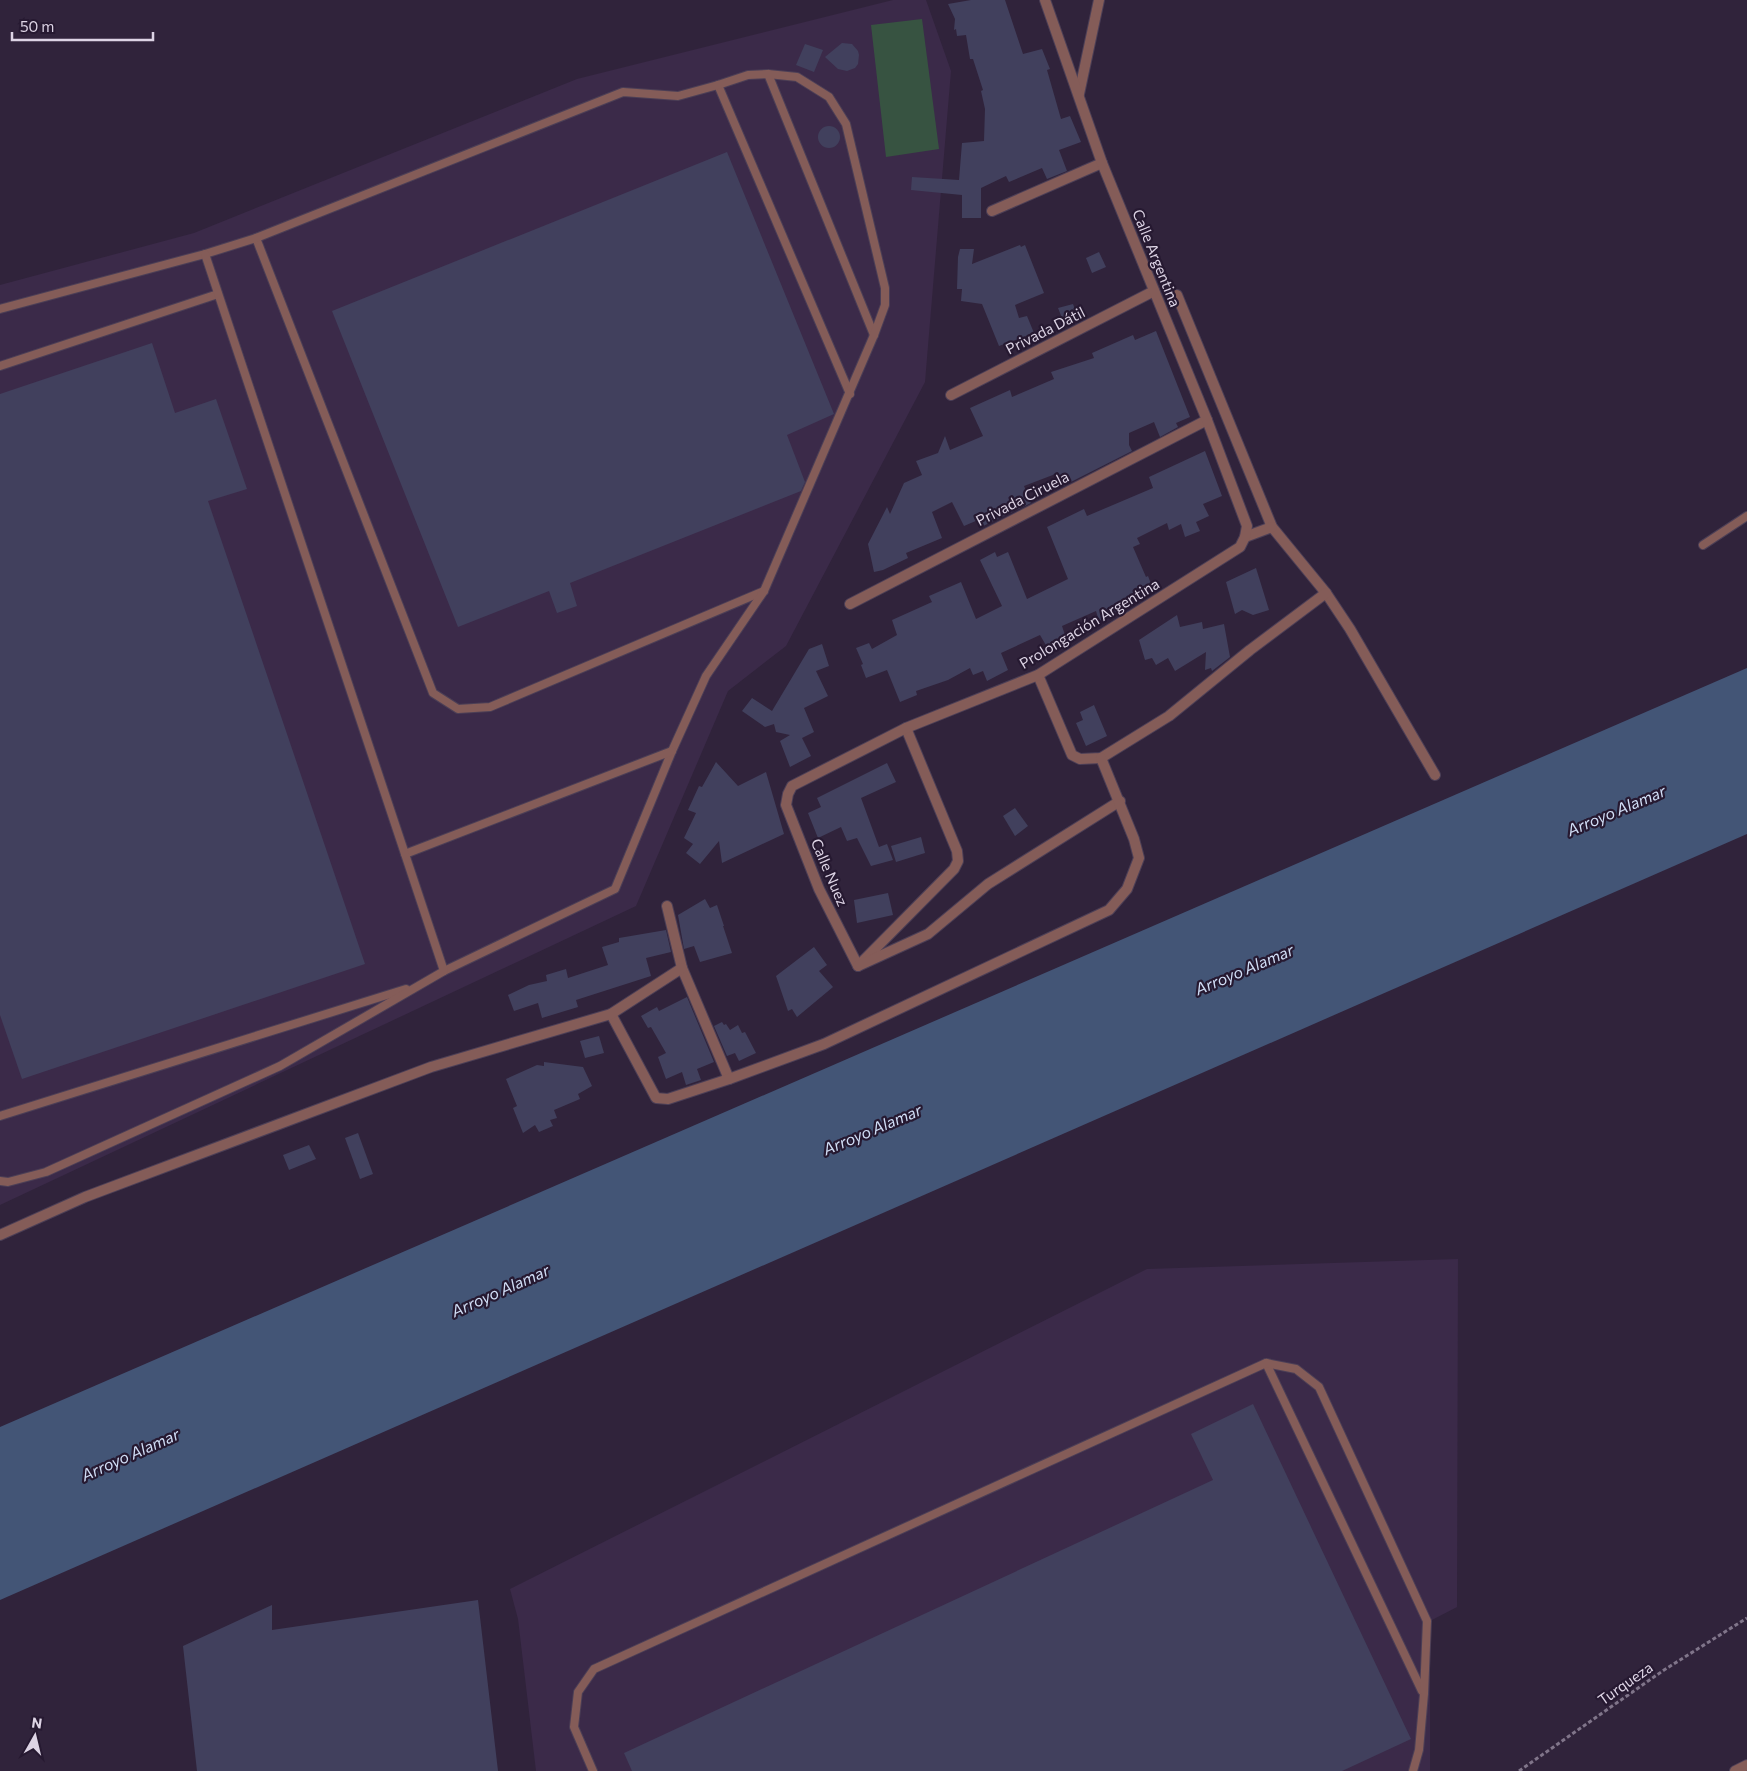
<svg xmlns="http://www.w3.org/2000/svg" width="1747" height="1771" viewBox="0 0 1747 1771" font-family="Commissioner,sans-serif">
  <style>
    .built { fill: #3b2a49 }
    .green { fill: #375341 }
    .water { fill: #435576 }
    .building { fill: #41405d }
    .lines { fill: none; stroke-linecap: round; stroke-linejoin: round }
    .lane-casing { stroke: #4c3f56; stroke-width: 10 }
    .street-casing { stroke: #4c3f56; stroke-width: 12 }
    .path { stroke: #80758a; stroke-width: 3; stroke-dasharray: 4 2.5; stroke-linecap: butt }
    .lane { stroke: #845c58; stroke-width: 8 }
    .street { stroke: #845c58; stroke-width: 10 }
    .labels { text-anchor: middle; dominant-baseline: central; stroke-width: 4.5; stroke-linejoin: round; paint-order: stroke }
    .street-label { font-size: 15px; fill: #ddd4e5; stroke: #261931 }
    .water-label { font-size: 16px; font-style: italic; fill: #d1def6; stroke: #261931 }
  </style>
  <rect width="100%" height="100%" fill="#30233b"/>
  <g class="built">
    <path d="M 893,0 L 926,0 L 951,71 L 925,382 L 786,646 L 728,691 L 636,906 L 0,1205 L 0,285 L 194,233 L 577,79 Z"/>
    <path d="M 1458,1259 L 1457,1607 L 1430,1621 L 1430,1771 L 536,1771 L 518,1619 L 510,1589 L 1147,1269 Z"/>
  </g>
  <path class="green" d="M 922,19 L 939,149 L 886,157 L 871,25 Z"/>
  <path class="water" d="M 1747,668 L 1747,834 L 0,1600 L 0,1427 Z"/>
  <g class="building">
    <path d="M 971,0 L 1005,0 L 1023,54 L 1042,49 L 1050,69 L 1047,70 L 1061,119 L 1070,116 L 1081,142 L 1059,150 L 1067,171 L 1047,179 L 1042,168 L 1009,182 L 1006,176 L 981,188 L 981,218 L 962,218 L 962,195 L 911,190 L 912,177 L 959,180 L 962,143 L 984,141 L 985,109 L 981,91 L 983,90 L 973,59 L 970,59 L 966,35 L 957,36 L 956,29 L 954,30 L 955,19 L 948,4 Z"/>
    <path d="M 842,43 L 852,44 L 858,51 L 859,55 L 858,64 L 855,68 L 847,71 L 838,69 L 825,57 Z"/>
    <path d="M 805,44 L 823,50 L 814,72 L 796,65 Z"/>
    <circle cx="829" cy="137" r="11"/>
    <path d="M 727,152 L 834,414 L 787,435 L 805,482 L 801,491 L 570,583 L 577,606 L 557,613 L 549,591 L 458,627 L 332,311 Z"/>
    <path d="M 1020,245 L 1021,247 L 1025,245 L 1044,293 L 1015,305 L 1019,318 L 1027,316 L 1034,333 L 999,346 L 982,304 L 961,301 L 962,289 L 957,289 L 958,257 L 960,249 L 974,249 L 972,264 Z"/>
    <path d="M 1099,252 L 1106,267 L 1092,273 L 1086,258 Z"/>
    <path d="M 1073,304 L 1078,317 L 1064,323 L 1058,308 Z"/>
    <path d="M 1156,331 L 1190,417 L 1176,423 L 1178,427 L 1160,437 L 1154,422 L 1129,433 L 1129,445 L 1132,451 L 1063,486 L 1058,473 L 1024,486 L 1031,503 L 981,527 L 978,520 L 964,526 L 952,502 L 932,512 L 942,538 L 906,553 L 908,558 L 883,570 L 874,572 L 868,544 L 887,507 L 890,514 L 904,483 L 922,475 L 916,461 L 938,453 L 945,436 L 950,450 L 983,436 L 970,408 L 1010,390 L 1012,397 L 1054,379 L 1051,372 L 1094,358 L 1092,353 L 1133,335 L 1135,340 Z"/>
    <path d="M 152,343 L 175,413 L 216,399 L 247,489 L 208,501 L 365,964 L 22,1079 L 0,1015 L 0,394 Z"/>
    <path d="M 1205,451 L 1222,496 L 1203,504 L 1209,516 L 1196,522 L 1200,531 L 1185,537 L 1181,524 L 1169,530 L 1167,523 L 1137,538 L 1140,544 L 1133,547 L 1146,577 L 1148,576 L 1153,589 L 1132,603 L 1099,621 L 1096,611 L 1062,626 L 1066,638 L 1047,647 L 1040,635 L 1001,653 L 1008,670 L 987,681 L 983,671 L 973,675 L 970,668 L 948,680 L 916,691 L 917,695 L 900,702 L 887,670 L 866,678 L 861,665 L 863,664 L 856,648 L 869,643 L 872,649 L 897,635 L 892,620 L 932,602 L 929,596 L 961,582 L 976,619 L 1002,606 L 980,560 L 995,552 L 997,557 L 1008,552 L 1027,599 L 1068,579 L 1047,527 L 1084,509 L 1087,516 L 1153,488 L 1149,477 Z"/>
    <path d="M 1256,568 L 1269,610 L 1253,615 L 1242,610 L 1235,614 L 1226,582 Z"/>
    <path d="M 1177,615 L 1180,627 L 1202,622 L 1203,629 L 1224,624 L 1230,657 L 1212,671 L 1211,668 L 1205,670 L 1206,652 L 1175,671 L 1168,658 L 1156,665 L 1152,658 L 1145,660 L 1139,640 Z"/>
    <path d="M 822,644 L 829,666 L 816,671 L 828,696 L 804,708 L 814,732 L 802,738 L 811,756 L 790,767 L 780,741 L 790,735 L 776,732 L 774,724 L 765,727 L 742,711 L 752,698 L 772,711 L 809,649 Z"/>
    <path d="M 1094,705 L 1107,736 L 1086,746 L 1076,723 L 1083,720 L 1080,712 Z"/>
    <path d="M 716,762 L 738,786 L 766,772 L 784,834 L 722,863 L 719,841 L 700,864 L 686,853 L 693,844 L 684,838 L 696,813 L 688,810 L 699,786 L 702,787 Z"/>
    <path d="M 887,763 L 896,782 L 861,798 L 879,847 L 887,844 L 893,860 L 871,866 L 857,838 L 847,841 L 841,827 L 818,838 L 808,813 L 821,807 L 817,798 Z"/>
    <path d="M 1015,808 L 1028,826 L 1015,836 L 1003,816 Z"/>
    <path d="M 921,837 L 925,853 L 896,862 L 891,846 Z"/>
    <path d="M 888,893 L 893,915 L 857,923 L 854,900 Z"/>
    <path d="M 705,899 L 710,908 L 717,905 L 724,926 L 723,926 L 732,953 L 700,962 L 694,946 L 684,949 L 678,915 Z"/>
    <path d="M 666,930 L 671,952 L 646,958 L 651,976 L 576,1000 L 578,1007 L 542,1018 L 538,1003 L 514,1011 L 508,995 L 529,985 L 547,981 L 546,975 L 566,969 L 568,978 L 608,965 L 602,947 L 619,942 L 619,938 Z"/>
    <path d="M 814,947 L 827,965 L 819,971 L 833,987 L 797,1017 L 792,1009 L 788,1011 L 776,976 Z"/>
    <path d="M 687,997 L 714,1062 L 697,1069 L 701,1080 L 686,1085 L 682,1072 L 666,1079 L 658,1057 L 666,1053 L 651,1027 L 648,1028 L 641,1016 L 657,1007 L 659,1011 Z"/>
    <path d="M 722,1022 L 724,1025 L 726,1024 L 730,1030 L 738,1025 L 742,1033 L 745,1032 L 756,1053 L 739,1061 L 735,1053 L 727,1056 L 714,1026 Z"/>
    <path d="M 599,1036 L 604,1053 L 585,1058 L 580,1041 Z"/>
    <path d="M 544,1062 L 583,1067 L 592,1086 L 578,1094 L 580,1099 L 554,1110 L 557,1118 L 550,1120 L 553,1126 L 539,1132 L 535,1125 L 523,1133 L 513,1108 L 517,1106 L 506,1079 L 537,1065 L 544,1066 Z"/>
    <path d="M 358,1133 L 373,1174 L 360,1179 L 345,1138 Z"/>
    <path d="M 309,1145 L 316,1159 L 289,1170 L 283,1155 Z"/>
    <path d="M 1253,1404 L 1411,1739 L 1342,1771 L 632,1771 L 624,1753 L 1213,1480 L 1191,1434 Z"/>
    <path d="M 478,1600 L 498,1771 L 197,1771 L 183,1646 L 272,1605 L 272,1630 Z"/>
  </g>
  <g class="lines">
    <g class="lane-casing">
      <g id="lane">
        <path d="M 768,74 L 874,335"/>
        <path d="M 718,85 L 850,394"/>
        <path d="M 256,238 L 433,693 L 458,709 L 490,707 L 764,591"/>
        <path d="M 0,309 L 205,254 L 256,238 L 623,92 L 678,96 L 718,85 L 748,75 L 768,74 L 797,77 L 829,97 L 846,124 L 885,288 L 885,305 L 874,335 L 764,591 L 706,676 L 672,751 L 615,889 L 444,971"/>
        <path d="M 0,366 L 218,294"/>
        <path d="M 1703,545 L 1747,516"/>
        <path d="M 405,854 L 672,751"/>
        <path d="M 0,1116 L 406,989"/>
        <path d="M 0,1181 L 8,1182 L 46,1172 L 280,1066 L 444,971 L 205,254"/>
        <path d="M 1266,1363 L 1422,1691"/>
        <path d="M 593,1771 L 574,1727 L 578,1692 L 594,1669 L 1266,1363 L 1296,1369 L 1319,1387 L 1427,1621 L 1424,1694 L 1419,1750 L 1413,1771"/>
      </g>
    </g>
    <g class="street-casing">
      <g id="street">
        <path d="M 1079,94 L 1099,0"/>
        <path d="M 992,211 L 1102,163"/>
        <path d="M 1177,295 L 1272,527 L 1326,593 L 1350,629 L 1435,775"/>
        <path d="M 951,395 L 1154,291"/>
        <path d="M 1245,537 L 1272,527"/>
        <path d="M 850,604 L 1207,420"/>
        <path d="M 1038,675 L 1072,755 L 1080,759 L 1101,758 L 1169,716 L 1250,650 L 1326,593"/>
        <path d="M 667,906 L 682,968 L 729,1079"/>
        <path d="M 863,961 L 954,869 L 958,861 L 957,851 L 906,728"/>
        <path d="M 858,966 L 819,889 L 786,805 L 788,794 L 792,786 L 906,728 L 1038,675 L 1240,547 L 1245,537 L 1247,526 L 1207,420 L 1102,163 L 1045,0"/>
        <path d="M 858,966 L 928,934 L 988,884 L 1120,801"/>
        <path d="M 611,1014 L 656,1098 L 668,1099 L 729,1079 L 824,1044 L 1109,910 L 1127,889 L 1139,858 L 1134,839 L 1101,758"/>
        <path d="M 0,1235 L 85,1197 L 431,1067 L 611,1014 L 682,968"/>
        <path d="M 1735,1771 L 1747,1765"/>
      </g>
    </g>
    <path class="path" d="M 1519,1771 L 1664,1670 L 1747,1618"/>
    <use href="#lane" class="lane"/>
    <use href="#street" class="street"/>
  </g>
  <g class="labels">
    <g class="street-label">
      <text transform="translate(1157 258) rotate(68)">Calle Argentina</text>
      <text transform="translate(1045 330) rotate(-27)">Privada Dátil</text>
      <text transform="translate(1022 498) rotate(-27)">Privada Ciruela</text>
      <text transform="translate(1089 623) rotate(-31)">Prolongación Argentina</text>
      <text transform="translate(830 872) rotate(67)">Calle Nuez</text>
      <text transform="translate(1625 1683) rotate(-35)">Turqueza</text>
    </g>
    <g class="water-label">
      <text transform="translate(1616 810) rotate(-23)">Arroyo Alamar</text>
      <text transform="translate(1244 969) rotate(-23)">Arroyo Alamar</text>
      <text transform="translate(872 1129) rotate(-23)">Arroyo Alamar</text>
      <text transform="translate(500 1290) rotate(-24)">Arroyo Alamar</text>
      <text transform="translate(130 1454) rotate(-24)">Arroyo Alamar</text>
    </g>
  </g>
  <g transform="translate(35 1736) rotate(8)" stroke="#261931" stroke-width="4" paint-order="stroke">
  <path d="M0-4L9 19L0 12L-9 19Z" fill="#ddd4e5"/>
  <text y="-8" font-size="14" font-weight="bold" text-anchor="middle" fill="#ddd4e5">N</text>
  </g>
  <path d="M12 32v8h141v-8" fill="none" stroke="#ddd4e5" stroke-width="2.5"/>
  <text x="20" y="32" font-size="15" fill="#ddd4e5" stroke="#261931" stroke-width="4" paint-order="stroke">50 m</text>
</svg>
